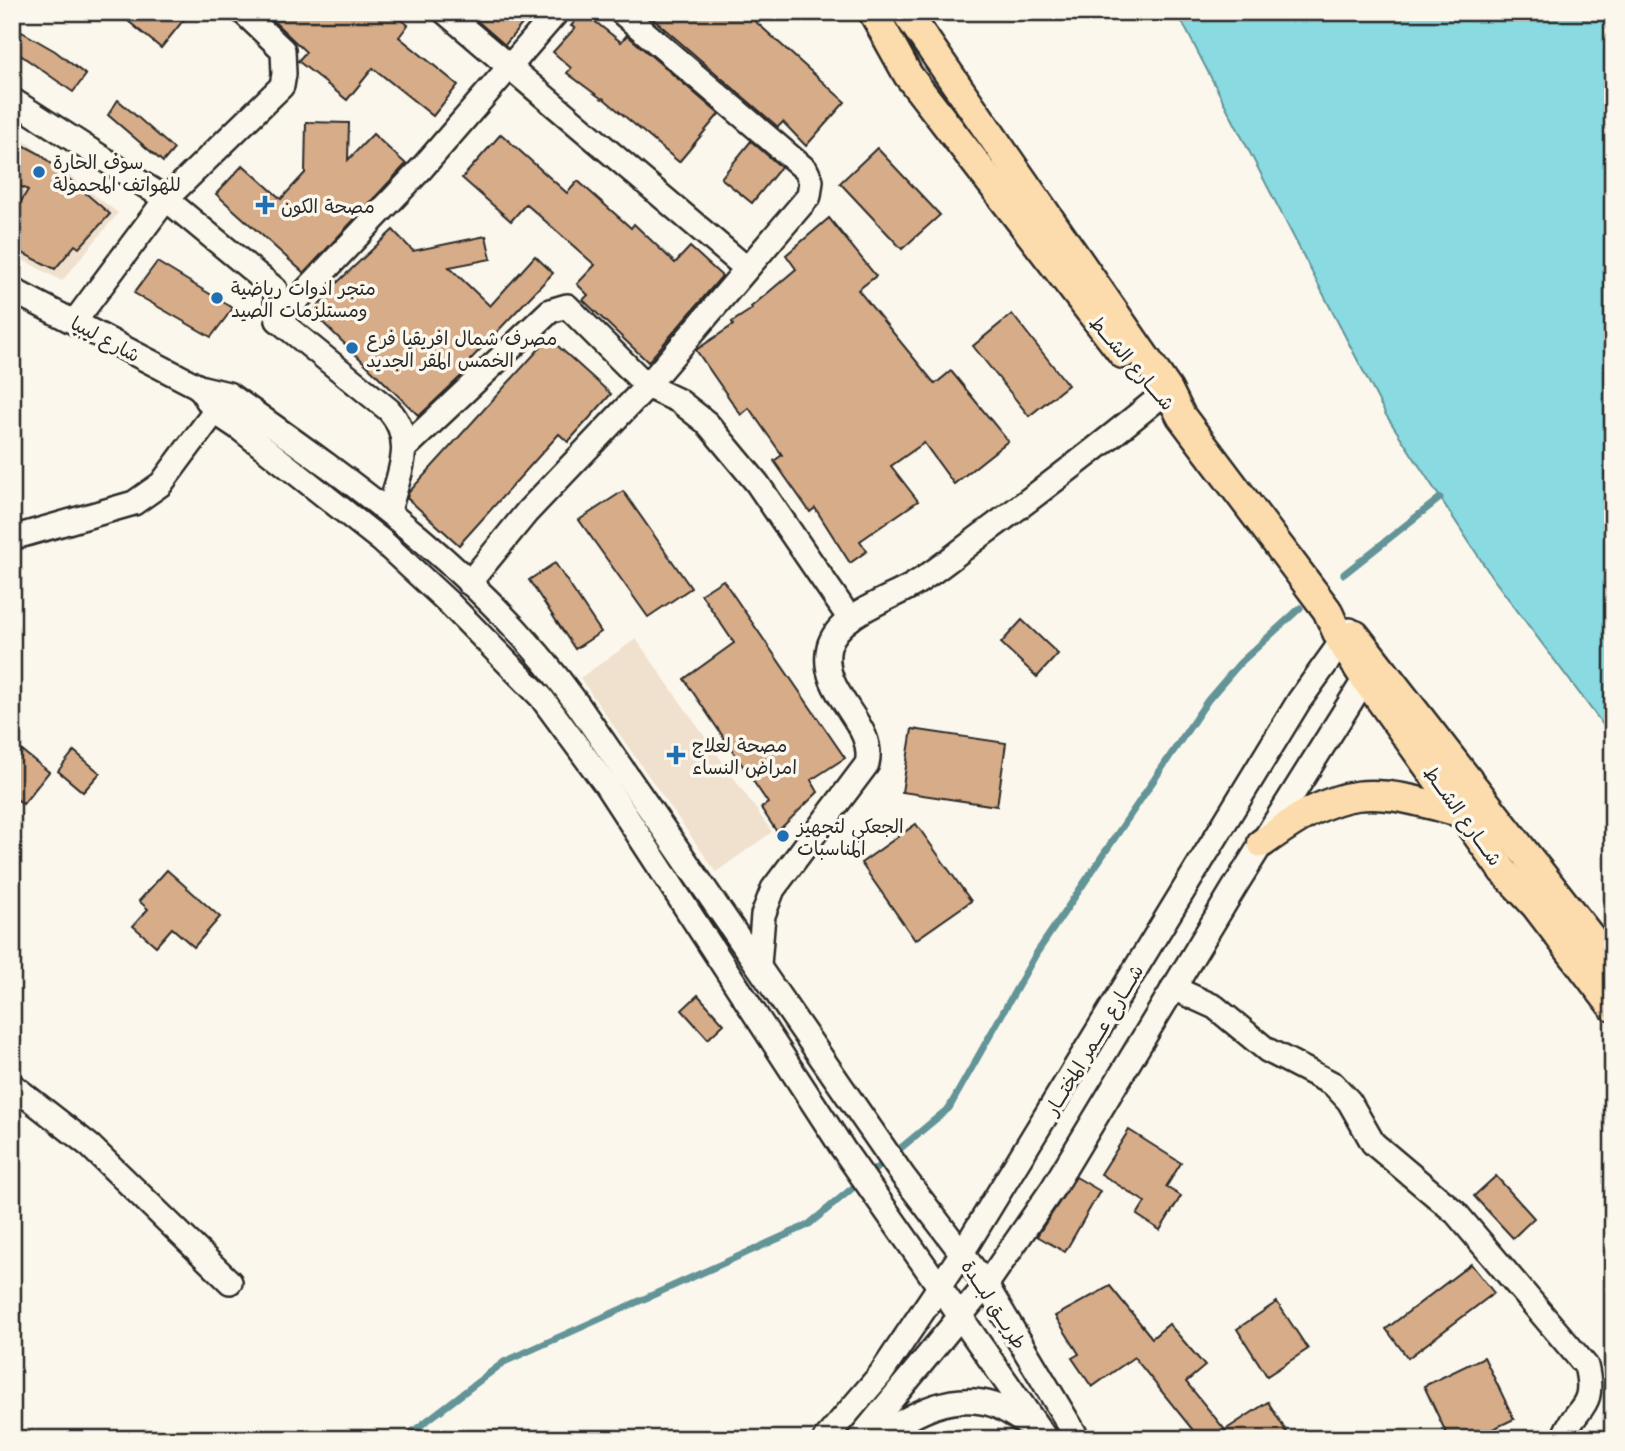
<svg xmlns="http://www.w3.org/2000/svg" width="1625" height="1451" viewBox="0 0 1625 1451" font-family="'Playpen Sans','Playpen Sans Arabic',sans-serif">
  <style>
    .built { fill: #f0e0ce }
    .water { fill: #89dae1; stroke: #639498; stroke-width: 2 }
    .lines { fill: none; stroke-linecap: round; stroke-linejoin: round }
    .stream { stroke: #639498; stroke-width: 7 }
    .building { fill: #d7ac88; stroke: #2b2b2b; stroke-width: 2 }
    .minor-casing { stroke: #2b2b2b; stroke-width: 28 }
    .major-casing { stroke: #2b2b2b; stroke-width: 33 }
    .minor { stroke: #fbf7ec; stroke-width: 23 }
    .major { stroke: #fcdcac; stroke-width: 28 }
    .poi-dot { fill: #1f6fb2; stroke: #fbf7ec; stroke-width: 2.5 }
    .labels { text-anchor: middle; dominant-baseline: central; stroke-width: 7; stroke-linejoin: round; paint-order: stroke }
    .poi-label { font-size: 19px; fill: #2b2b2b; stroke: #fbf7ec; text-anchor: start }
    .street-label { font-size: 19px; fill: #2b2b2b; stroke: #fbf7ec }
  </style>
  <rect width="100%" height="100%" fill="#fbf7ec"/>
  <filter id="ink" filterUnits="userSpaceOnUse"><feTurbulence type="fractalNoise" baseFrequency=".0143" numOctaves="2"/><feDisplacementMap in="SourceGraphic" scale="14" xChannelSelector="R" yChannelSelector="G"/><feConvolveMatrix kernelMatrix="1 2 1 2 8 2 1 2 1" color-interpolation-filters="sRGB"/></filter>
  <g filter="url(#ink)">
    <g class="built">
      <path d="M 12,131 L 118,213 L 62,281 L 12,254 Z"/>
      <path d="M 636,639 L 772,832 L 716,872 L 580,678 Z"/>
    </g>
    <path class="water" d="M 1177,12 L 1613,12 L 1613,738 L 1492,577 L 1386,415 Z"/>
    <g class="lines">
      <g class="stream">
        <path d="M 1344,574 L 1440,498"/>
        <path d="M 403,1439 L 504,1362 L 808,1225 L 949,1108 L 1036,954 L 1208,700 L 1240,663 L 1300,608"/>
      </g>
    </g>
    <g class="building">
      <path d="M 117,12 L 190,12 L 161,48 Z"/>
      <path d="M 264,12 L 392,12 L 408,25 L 399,37 L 458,85 L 433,116 L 373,68 L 347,100 L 298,61 L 306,52 Z"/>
      <path d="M 467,12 L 532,12 L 505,45 Z"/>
      <path d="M 583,12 L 621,42 L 627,35 L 719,114 L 679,162 L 603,98 L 602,99 L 567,73 L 571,68 L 553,52 L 575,28 L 571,26 Z"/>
      <path d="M 645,12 L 745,12 L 845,102 L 806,146 L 783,122 L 778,127 Z"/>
      <path d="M 22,32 L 55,51 L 86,75 L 73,92 L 12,49 Z"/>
      <path d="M 118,100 L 174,149 L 163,162 L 108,115 Z"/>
      <path d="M 306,122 L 349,123 L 348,160 L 373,134 L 406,164 L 304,273 L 216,194 L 243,165 L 281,199 L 305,173 Z"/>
      <path d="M 501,134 L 567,193 L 578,181 L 631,228 L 634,224 L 675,263 L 690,247 L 722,276 L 648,362 L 583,300 L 588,295 L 577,284 L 595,265 L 526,204 L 511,221 L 462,178 Z"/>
      <path d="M 12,139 L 40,154 L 110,214 L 79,248 L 75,245 L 55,269 L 12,248 L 12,216 L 28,190 L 12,182 Z"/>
      <path d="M 751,141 L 781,167 L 752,203 L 721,178 Z"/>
      <path d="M 877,148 L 940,215 L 902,249 L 840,183 Z"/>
      <path d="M 829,218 L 876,276 L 858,290 L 935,384 L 951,371 L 1008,441 L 954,484 L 924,443 L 891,466 L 918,501 L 860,541 L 867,551 L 850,563 L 815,508 L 810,512 L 774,461 L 782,455 L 749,408 L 741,415 L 696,350 L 733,325 L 732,322 L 752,309 L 751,307 L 796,269 L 786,255 Z"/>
      <path d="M 393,230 L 413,251 L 486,236 L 491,259 L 449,267 L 490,306 L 535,256 L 553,273 L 470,360 L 474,364 L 419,416 L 312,312 L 329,295 L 326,293 Z"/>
      <path d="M 157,262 L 233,308 L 211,337 L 134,293 Z"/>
      <path d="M 1012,314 L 1068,385 L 1029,416 L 973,346 Z"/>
      <path d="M 549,338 L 611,394 L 568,442 L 559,434 L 459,545 L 407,498 L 409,492 Z"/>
      <path d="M 623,491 L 691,588 L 648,617 L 579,520 Z"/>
      <path d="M 555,563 L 601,632 L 575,649 L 529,580 Z"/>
      <path d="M 723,580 L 845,758 L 811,780 L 818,792 L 777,832 L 761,808 L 768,803 L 684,679 L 734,643 L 701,594 Z"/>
      <path d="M 1022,620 L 1058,654 L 1037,677 L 1001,643 Z"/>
      <path d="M 912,729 L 1006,743 L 997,806 L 902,792 Z"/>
      <path d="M 12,743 L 49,772 L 23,804 L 12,795 Z"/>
      <path d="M 74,751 L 100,773 L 83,792 L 58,771 Z"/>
      <path d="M 916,824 L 971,901 L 915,940 L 861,863 Z"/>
      <path d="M 167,870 L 220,917 L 194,947 L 172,928 L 156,946 L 133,926 L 148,909 L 139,901 Z"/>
      <path d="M 698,995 L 724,1024 L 708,1039 L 682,1010 Z"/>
      <path d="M 1129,1130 L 1181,1163 L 1166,1187 L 1181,1196 L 1160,1230 L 1137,1215 L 1145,1202 L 1101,1174 Z"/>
      <path d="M 1496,1176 L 1534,1218 L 1513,1238 L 1474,1196 Z"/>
      <path d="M 1076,1177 L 1100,1191 L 1065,1252 L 1037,1236 Z"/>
      <path d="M 1471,1264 L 1494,1293 L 1408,1358 L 1386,1329 Z"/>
      <path d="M 1110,1286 L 1152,1338 L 1169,1324 L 1205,1366 L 1186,1382 L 1225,1430 L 1268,1402 L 1291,1439 L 1200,1439 L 1134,1357 L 1092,1387 L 1072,1358 L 1079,1354 L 1055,1316 Z"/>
      <path d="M 1277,1302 L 1308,1349 L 1267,1376 L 1237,1329 Z"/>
      <path d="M 1484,1357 L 1514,1419 L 1472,1439 L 1449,1439 L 1424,1386 Z"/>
    </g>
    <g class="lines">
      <g class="minor-casing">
        <g id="minor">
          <path d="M 445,12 L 746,268"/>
          <path d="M 12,100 L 166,199 L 275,289 L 278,320 L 389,410 C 416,441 399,474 389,510"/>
          <path d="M 12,290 L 199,387 L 228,394 C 355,484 486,576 578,705 L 903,1176 L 986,1285 L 1078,1439"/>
          <path d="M 278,320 L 422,168 L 557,12"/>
          <path d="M 75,321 L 166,199 L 282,86 L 284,74 L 283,50 L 243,12"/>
          <path d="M 199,387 L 215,412 L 239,428 L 382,541 L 449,603 L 541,697 L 606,785 L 843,1149 L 1046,1439"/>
          <path d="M 406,447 L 550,311 L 567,306 L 647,386 L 679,401 L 707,423 L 757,483 L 850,619"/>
          <path d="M 12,538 L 134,503 L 161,484 L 222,402"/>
          <path d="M 469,583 L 527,512 L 647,386 L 809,196 L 811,181 L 806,170 L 621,12"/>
          <path d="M 759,965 L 763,915 L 773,889 L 867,764 C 877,723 818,694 829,647 C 837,615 888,600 913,585 C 939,570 962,549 987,531 C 1048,486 1109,439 1168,390"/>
          <path d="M 1173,988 L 1215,1007 L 1267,1050 L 1333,1084 L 1349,1101 L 1373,1143 L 1456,1213 L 1586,1366 C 1597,1411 1574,1405 1563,1439"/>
          <path d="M 12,1085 L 90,1146 L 230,1282"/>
          <path d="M 825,1439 L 880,1375 L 962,1253 L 1299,701 L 1350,630"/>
          <path d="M 859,1439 L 986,1285 L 1053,1188 L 1237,883 L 1373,666"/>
          <path d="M 873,1439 C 910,1417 949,1390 994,1405 C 1008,1410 1023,1422 1036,1430"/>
        </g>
      </g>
      <g class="major-casing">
        <g id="major">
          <path d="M 873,12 L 908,75 L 1123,354"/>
          <path d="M 906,12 L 1168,390 L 1181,416 L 1327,610 L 1341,641 L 1364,677 L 1503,871 L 1536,906 L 1613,1007"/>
          <path d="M 1355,635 L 1613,966"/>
          <path d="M 1262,843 C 1344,784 1368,786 1462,813"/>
        </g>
      </g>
      <use href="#minor" class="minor"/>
      <use href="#major" class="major"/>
    </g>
  </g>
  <g class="poi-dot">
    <circle cx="39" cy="172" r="7"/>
    <path d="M261.5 194.5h7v7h7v7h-7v7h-7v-7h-7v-7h7z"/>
    <circle cx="217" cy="298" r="7"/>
    <circle cx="352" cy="348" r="7"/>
    <path d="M672.5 744.5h7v7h7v7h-7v7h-7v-7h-7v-7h7z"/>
    <circle cx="783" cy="836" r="7"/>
  </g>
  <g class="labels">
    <g class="poi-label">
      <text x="53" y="161">سوف الحارة<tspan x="53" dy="22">للهواتف المحمولة</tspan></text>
      <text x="281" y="205">مصحة الكون</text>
      <text x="231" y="287">متجر ادوات رياضية<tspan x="231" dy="22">ومستلزمات الصيد</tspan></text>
      <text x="366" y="337">مصرف شمال افريقيا فرع<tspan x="366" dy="22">الخمس المقر الجديد</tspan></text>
      <text x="692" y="744">مصحة لعلاج<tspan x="692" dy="22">امراض النساء</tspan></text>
      <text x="797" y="825">الجعكي لتجهيز<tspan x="797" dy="22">المناسبات</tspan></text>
    </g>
    <g class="street-label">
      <text transform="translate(106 338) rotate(28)">شارع ليبيا</text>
      <text transform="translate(1133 362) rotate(49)">شــــارع الشـــط</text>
      <text transform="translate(1464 815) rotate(54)">شــــارع الشـــط</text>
      <text transform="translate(1093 1039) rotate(-59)">شــــارع عـــمر المختـــار</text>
      <text transform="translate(995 1304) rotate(57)">طريـــق لبـــدة</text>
    </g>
  </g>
  <rect width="1625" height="1451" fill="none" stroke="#fbf7ec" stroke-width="42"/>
  <rect x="21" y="21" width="1583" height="1409" fill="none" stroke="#2b2b2b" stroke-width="2.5" filter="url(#ink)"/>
</svg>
